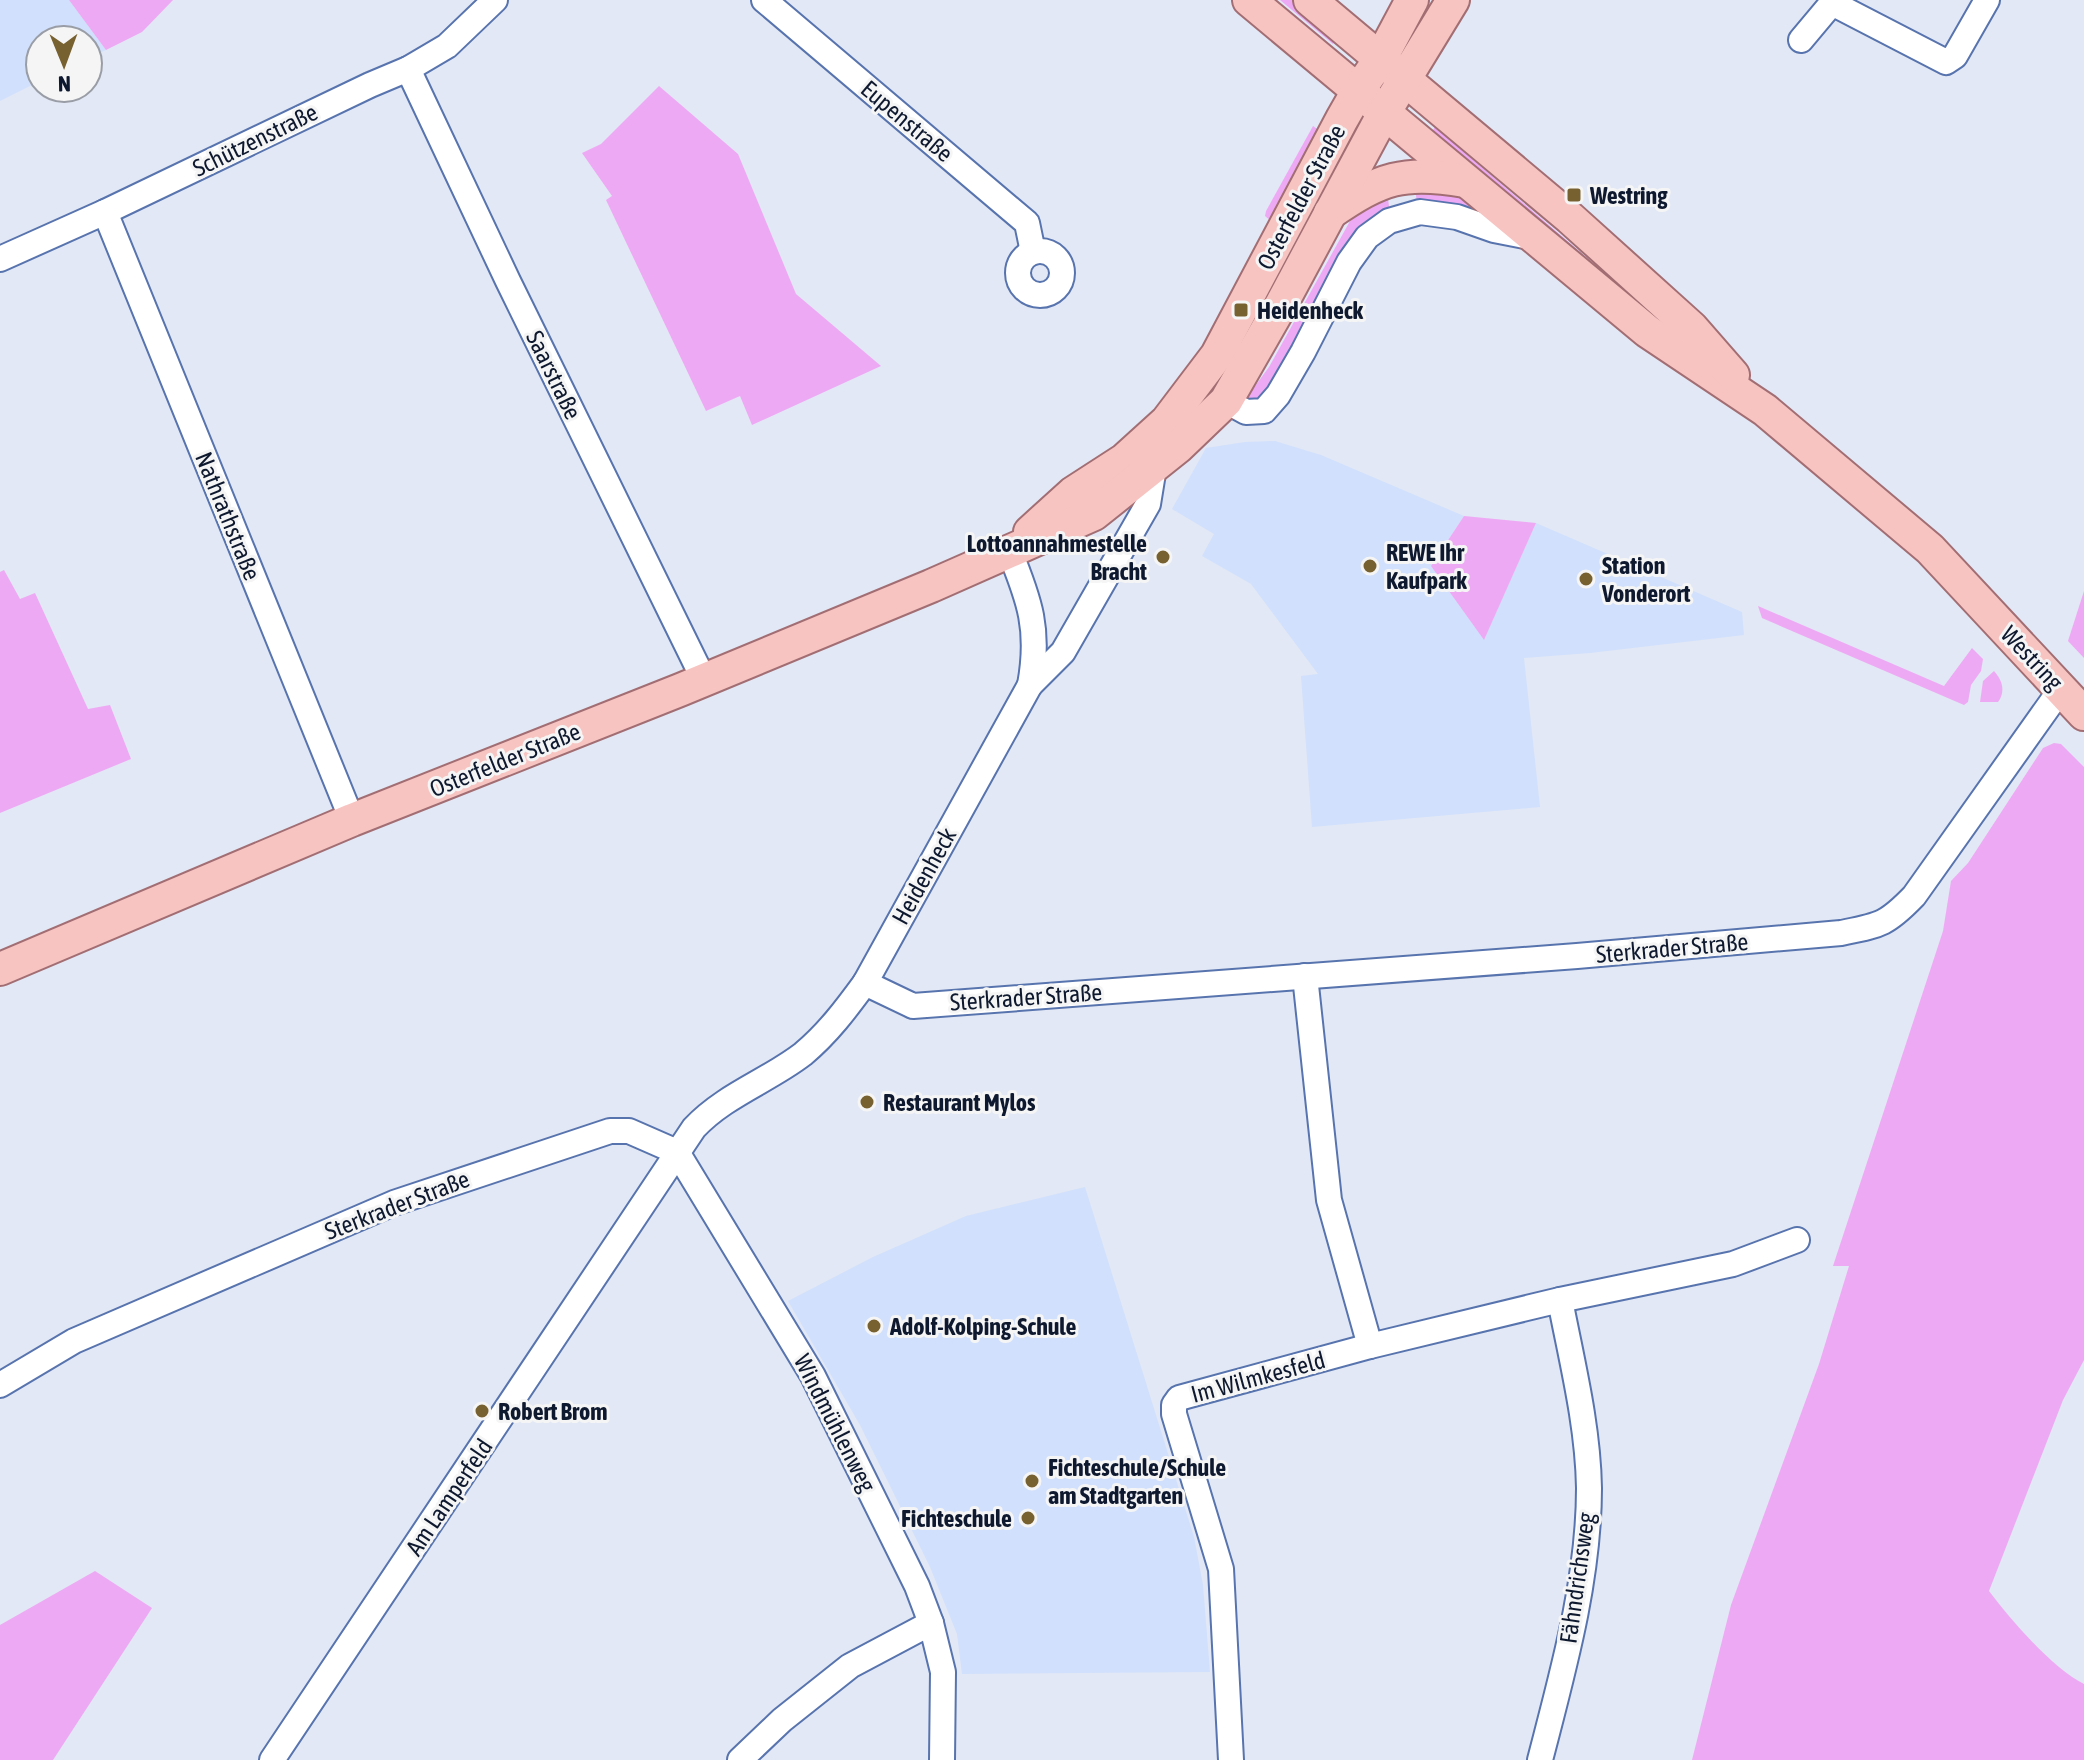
<svg xmlns="http://www.w3.org/2000/svg" width="2084" height="1760" viewBox="0 0 2084 1760" font-family="'Asap Condensed',sans-serif">
  <style>
    .built { fill: #d1e0fc }
    .green { fill: #eea9f4 }
    .lines { fill: none; stroke-linecap: round; stroke-linejoin: round }
    .minor-casing { stroke: #5874ae; stroke-width: 28 }
    .major-casing { stroke: #a26e73; stroke-width: 36 }
    .minor { stroke: #fff; stroke-width: 24 }
    .major { stroke: #f7c4c1; stroke-width: 32 }
    .poi-dot { fill: #786131; stroke: #f5f5f5; stroke-width: 3 }
    .labels { text-anchor: middle; dominant-baseline: central; stroke-width: 6; stroke-linejoin: round; paint-order: stroke }
    .street-label { font-size: 24px; fill: #0e192f; stroke: #f5f5f5 }
    .poi-label { font-size: 24px; font-weight: bold; fill: #0e192f; stroke: #f5f5f5; text-anchor: start }
  </style>
  <rect width="100%" height="100%" fill="#e2e8f5"/>
  <g class="built">
    <path d="M 0,0 L 69,0 L 106,50 L 88,58 L 88,40 L 40,40 L 40,81 L 0,101 Z"/>
    <path d="M 1275,441 L 1321,455 L 1464,516 L 1431,566 L 1484,639 L 1536,523 L 1742,612 L 1744,635 L 1590,653 L 1524,658 L 1540,807 L 1312,827 L 1301,676 L 1318,674 L 1251,584 L 1202,556 L 1214,534 L 1172,509 L 1206,448 L 1245,442 Z"/>
    <path d="M 1085,1187 L 1194,1537 L 1203,1585 L 1210,1672 L 962,1674 L 957,1634 L 930,1567 L 860,1425 L 788,1301 L 873,1257 L 966,1216 Z"/>
  </g>
  <g class="green">
    <path d="M 69,0 L 173,0 L 142,32 L 106,50 Z"/>
    <path d="M 1280,0 L 1293,0 L 1338,37 L 1333,44 Z"/>
    <path d="M 659,86 L 738,154 L 796,294 L 881,366 L 752,425 L 740,396 L 706,411 L 606,200 L 612,196 L 582,153 L 601,144 Z"/>
    <path d="M 1313,126 L 1323,133 L 1271,221 L 1265,216 L 1266,211 Z"/>
    <path d="M 1435,127 L 1650,312 L 1648,314 L 1429,136 Z"/>
    <path d="M 1415,185 L 1462,196 L 1495,221 L 1417,205 Z"/>
    <path d="M 1387,191 L 1390,214 L 1271,394 L 1254,402 L 1247,397 L 1269,367 L 1350,221 L 1357,213 Z"/>
    <path d="M 1464,516 L 1536,523 L 1484,640 L 1431,566 Z"/>
    <path d="M 4,570 L 20,599 L 35,593 L 88,709 L 110,705 L 131,759 L 0,813 L 0,572 Z"/>
    <path d="M 2084,591 L 2084,658 L 2068,641 Z"/>
    <path d="M 1758,606 L 1944,686 L 1972,648 L 1983,659 L 1981,671 L 1971,685 L 1968,702 L 1964,705 L 1762,618 Z"/>
    <path d="M 1994,671 C 2002,680 2006,691 1998,702 L 1980,702 L 1983,681 Z"/>
    <path d="M 2054,743 L 2061,744 L 2084,767 L 2084,1360 L 2063,1400 L 1989,1591 C 2011,1620 2052,1668 2084,1684 L 2084,1760 L 1692,1760 L 1731,1605 L 1819,1364 L 1849,1266 L 1833,1266 L 1943,931 L 1951,881 L 1968,863 L 2043,748 Z"/>
    <path d="M 95,1571 L 152,1608 L 53,1760 L 0,1760 L 0,1625 Z"/>
  </g>
  <g class="lines">
    <g class="minor-casing">
      <g id="minor">
        <path d="M 764,0 L 1027,223 L 1033,252"/>
        <path d="M 1801,40 L 1832,3 L 1946,62 L 1955,56 L 1987,0"/>
        <path d="M 408,69 L 508,281 L 704,680"/>
        <path d="M 105,212 L 352,820"/>
        <circle cx="1040" cy="273" r="22"/>
        <path d="M 0,259 L 105,212 L 370,85 L 408,69 L 447,46 L 495,0"/>
        <path d="M 1226,401 L 1246,412 L 1264,411 L 1278,395 L 1303,352 L 1349,262 L 1367,237 L 1389,221 L 1420,212 L 1457,217 L 1494,230 L 1535,238"/>
        <path d="M 1009,550 C 1030,601 1040,630 1030,685"/>
        <path d="M 1305,976 L 1329,1200 L 1370,1346"/>
        <path d="M 865,983 L 913,1006 L 1577,956 L 1841,933 C 1880,925 1886,925 1914,896 L 2061,689"/>
        <path d="M 677,1152 L 813,1376 L 917,1586 L 931,1623 L 943,1672 L 942,1760"/>
        <path d="M 0,1385 L 74,1341 L 394,1203 L 610,1131 L 629,1131 L 677,1152"/>
        <path d="M 272,1760 L 694,1128 C 725,1095 768,1081 803,1054 C 828,1033 846,1009 865,983 L 1030,685 L 1063,652 L 1148,504 L 1154,467"/>
        <path d="M 740,1760 L 782,1720 L 850,1666 L 931,1623"/>
        <path d="M 1231,1760 L 1221,1569 L 1174,1414 L 1174,1405 L 1179,1398 L 1370,1346 L 1560,1300 L 1733,1264 L 1797,1240"/>
        <path d="M 1540,1760 C 1563,1671 1589,1580 1589,1488 C 1588,1425 1572,1362 1560,1300"/>
      </g>
    </g>
    <g class="major-casing">
      <g id="major">
        <path d="M 1249,0 L 1647,331 L 1765,410 L 1930,549 L 2084,714"/>
        <path d="M 1310,0 L 1570,218 L 1692,328 L 1733,375"/>
        <path d="M 1330,213 C 1381,178 1403,170 1465,181"/>
        <path d="M 1030,532 L 1073,493 L 1124,460 L 1167,421 L 1217,355 L 1342,119 L 1358,91 L 1381,58 L 1412,0"/>
        <path d="M 0,969 L 352,820 L 680,690 L 931,586 L 1094,514 L 1178,447 L 1226,401 L 1281,305 L 1384,113 L 1453,0"/>
      </g>
    </g>
    <use href="#minor" class="minor"/>
    <use href="#major" class="major"/>
  </g>
  <g class="poi-dot">
    <rect x="1566" y="187" width="16" height="16" rx="4"/>
    <rect x="1233" y="302" width="16" height="16" rx="4"/>
    <circle cx="1163" cy="557" r="8"/>
    <circle cx="1370" cy="566" r="8"/>
    <circle cx="1586" cy="579" r="8"/>
    <circle cx="867" cy="1102" r="8"/>
    <circle cx="874" cy="1326" r="8"/>
    <circle cx="482" cy="1411" r="8"/>
    <circle cx="1032" cy="1481" r="8"/>
    <circle cx="1028" cy="1518" r="8"/>
  </g>
  <g class="labels">
    <g class="street-label">
      <text transform="translate(907 121) rotate(40)">Eupenstraße</text>
      <text transform="translate(255 140) rotate(-26)">Schützenstraße</text>
      <text transform="translate(1301 197) rotate(-62)">Osterfelder Straße</text>
      <text transform="translate(554 375) rotate(64)">Saarstraße</text>
      <text transform="translate(228 516) rotate(68)">Nathrathstraße</text>
      <text transform="translate(2032 658) rotate(47)">Westring</text>
      <text transform="translate(505 760) rotate(-22)">Osterfelder Straße</text>
      <text transform="translate(924 876) rotate(-61)">Heidenheck</text>
      <text transform="translate(1672 948) rotate(-5)">Sterkrader Straße</text>
      <text transform="translate(1026 997) rotate(-4)">Sterkrader Straße</text>
      <text transform="translate(397 1205) rotate(-21)">Sterkrader Straße</text>
      <text transform="translate(1258 1377) rotate(-15)">Im Wilmkesfeld</text>
      <text transform="translate(835 1423) rotate(63)">Windmühlenweg</text>
      <text transform="translate(449 1497) rotate(-56)">Am Lamperfeld</text>
      <text transform="translate(1577 1578) rotate(-82)">Fähndrichsweg</text>
    </g>
    <g class="poi-label">
      <text x="1590" y="195">Westring</text>
      <text x="1257" y="310">Heidenheck</text>
      <text x="1147" y="543" text-anchor="end">Lottoannahmestelle<tspan x="1147" dy="28">Bracht</tspan></text>
      <text x="1386" y="552">REWE Ihr<tspan x="1386" dy="28">Kaufpark</tspan></text>
      <text x="1602" y="565">Station<tspan x="1602" dy="28">Vonderort</tspan></text>
      <text x="883" y="1102">Restaurant Mylos</text>
      <text x="890" y="1326">Adolf-Kolping-Schule</text>
      <text x="498" y="1411">Robert Brom</text>
      <text x="1048" y="1467">Fichteschule/Schule<tspan x="1048" dy="28">am Stadtgarten</tspan></text>
      <text x="1012" y="1518" text-anchor="end">Fichteschule</text>
    </g>
  </g>
  <g transform="translate(64 64) rotate(179)"><circle r="38" fill="#f5f5f5" stroke="#999da6" stroke-width="2"/>
  <path d="M0-6L14 30L0 20L-14 30Z" fill="#786131"/>
  <text y="-12" font-size="22" font-weight="bold" text-anchor="middle" fill="#0e192f">N</text>
  </g>
</svg>
